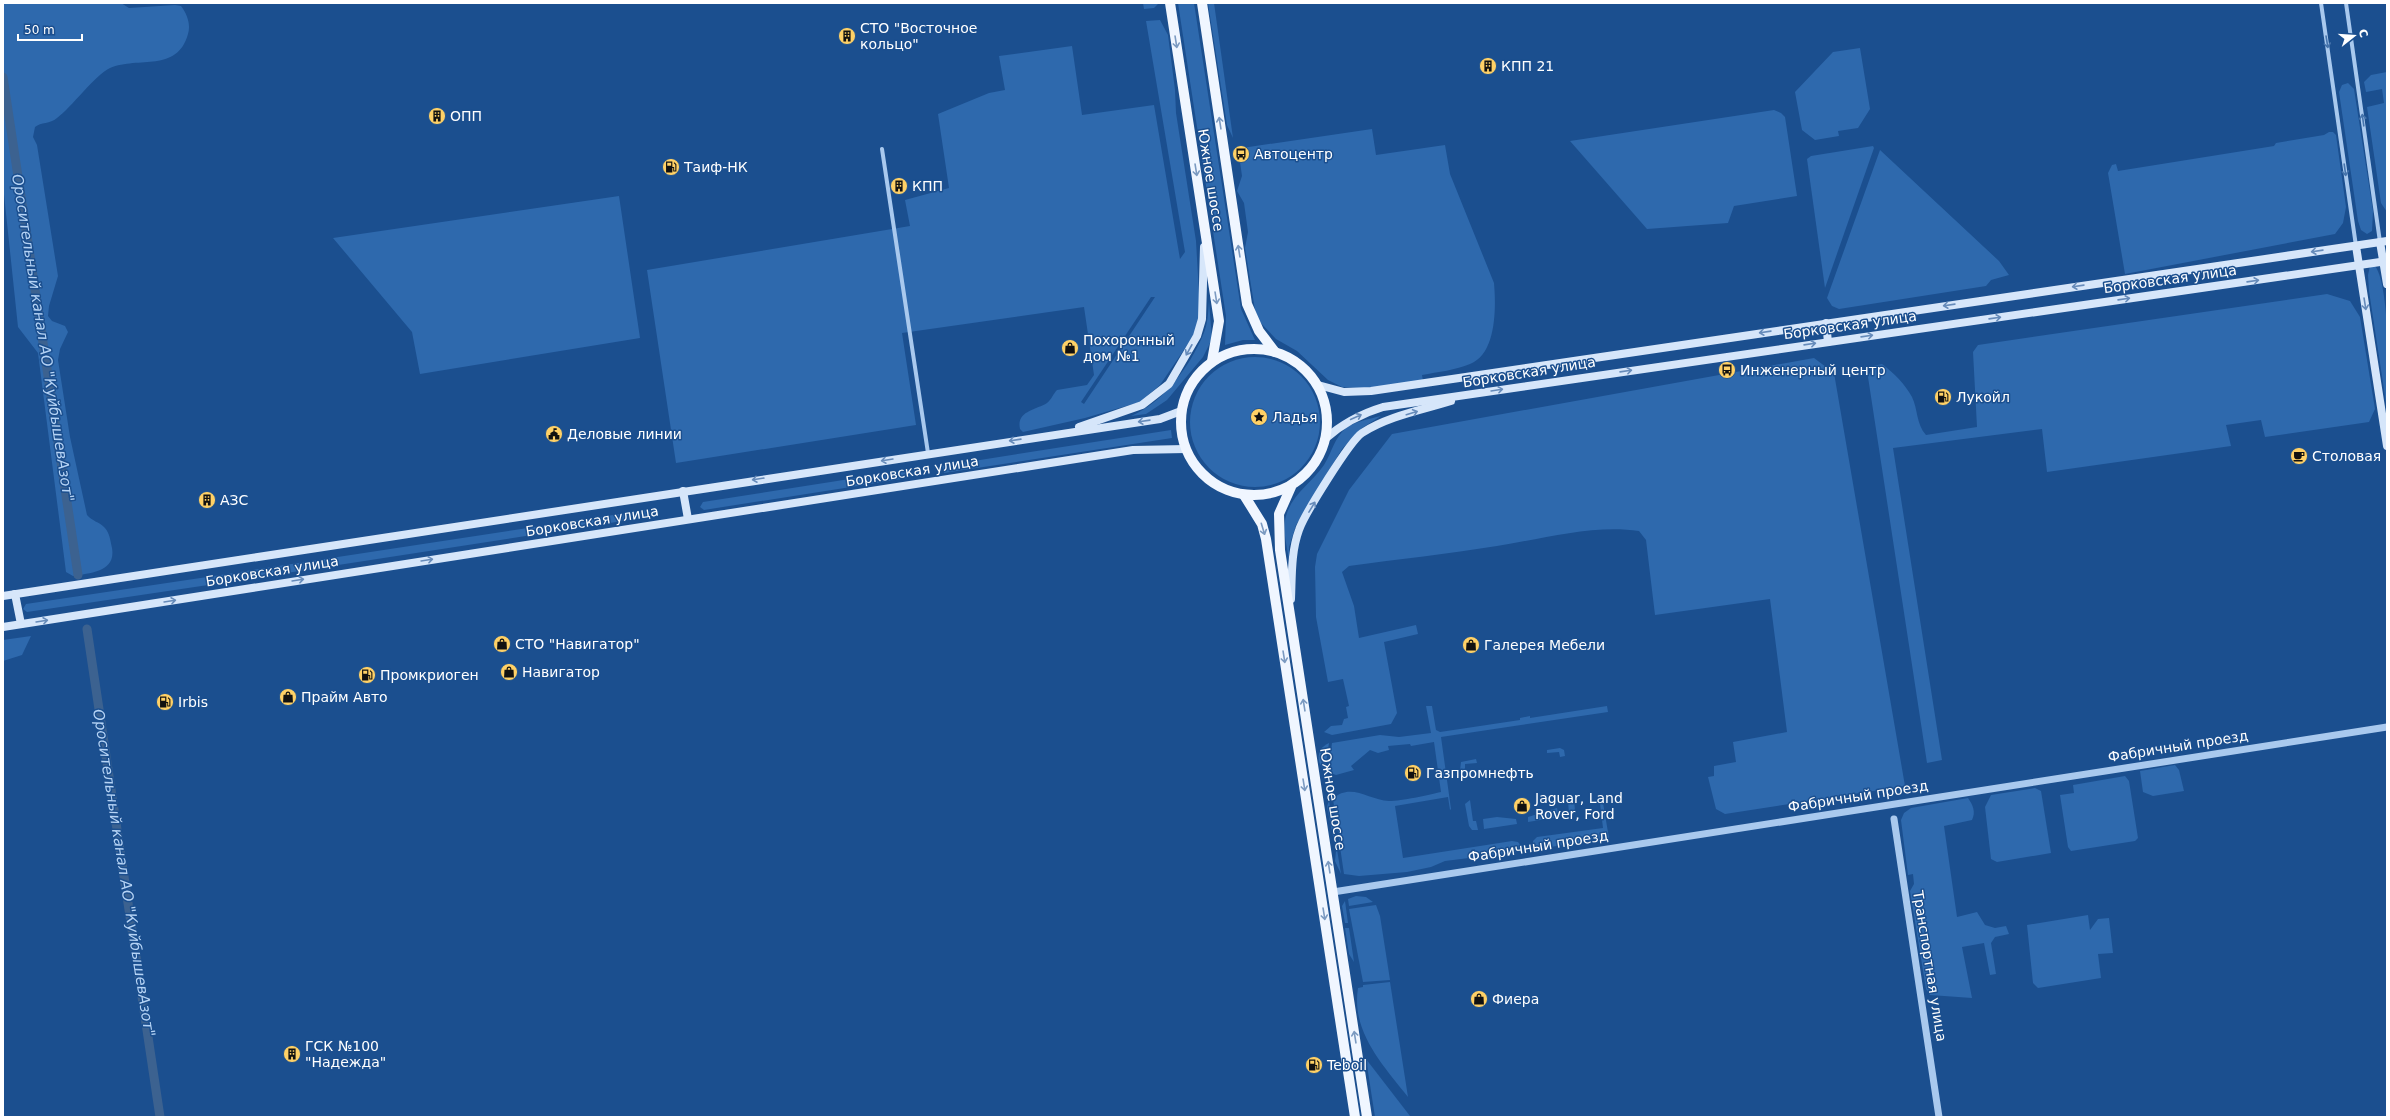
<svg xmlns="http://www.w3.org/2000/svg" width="2390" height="1120" viewBox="0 0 2390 1120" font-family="'DejaVu Sans',sans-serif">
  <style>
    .green { fill: #2e69ad; fill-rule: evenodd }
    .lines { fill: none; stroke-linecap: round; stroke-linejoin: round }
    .canal { stroke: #3c6290; stroke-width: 9 }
    .minor { stroke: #a9c9ee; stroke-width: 4 }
    .tertiary { stroke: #a9c9ee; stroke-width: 7 }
    .secondary { stroke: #d6e6fa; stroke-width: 8 }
    .primary { stroke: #f0f6ff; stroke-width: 10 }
    .oneway { stroke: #7b9ac1 }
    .oneway2 { stroke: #4674ac }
    .oneway3 { stroke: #668bba }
    .labels { text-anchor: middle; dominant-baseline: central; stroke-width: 3; stroke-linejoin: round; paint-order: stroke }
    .poi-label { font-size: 14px; fill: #fff; stroke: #1b4f8f; text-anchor: start }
    .street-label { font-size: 14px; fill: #fff; stroke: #1b4f8f }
    .water-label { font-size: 15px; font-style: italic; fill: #b5d3f5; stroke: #1b4f8f }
  </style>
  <rect width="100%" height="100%" fill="#1b4f8f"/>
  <g class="green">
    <path d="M 3,3 L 121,3 L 129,8 L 175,5 L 181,6 C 187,14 191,24 188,34 C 177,73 139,56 110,68 C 96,74 71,108 57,118 C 50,124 41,122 35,127 L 33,137 L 37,145 L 58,276 L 49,306 L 48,316 L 52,321 L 65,326 L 68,332 L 60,349 L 58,360 L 70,437 L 87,515 C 92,521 99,522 104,527 C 110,533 110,540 112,548 C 116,572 91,573 73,576 L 66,572 L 38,353 L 18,327 L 3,185 Z"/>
    <path d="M 1143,3 L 1159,3 L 1154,8 L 1144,9 Z"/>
    <path d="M 1178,3 L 1194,3 L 1241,309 L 1255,340 L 1243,340 L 1225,345 L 1226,316 Z"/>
    <path d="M 1208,3 L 1214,3 L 1233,138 L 1227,125 Z"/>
    <path d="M 1160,20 L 1168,35 L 1175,90 L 1176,113 L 1196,241 L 1200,311 L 1194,335 L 1160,385 L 1140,402 L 1085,418 L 1023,432 L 1020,429 C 1016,411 1036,410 1047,403 C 1052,399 1053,394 1057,390 L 1087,385 L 1094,375 L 1084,307 L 902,333 L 916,425 L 676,463 L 647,270 L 910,226 L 905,200 L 949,188 L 938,114 L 989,93 L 1005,90 L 999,56 L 1072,46 L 1082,115 L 1154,105 L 1180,259 L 1185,252 L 1146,21 ZM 1151,297 L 1155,297 L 1084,404 L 1081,402 Z"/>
    <path d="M 1860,48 L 1870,109 L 1858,128 L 1838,131 L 1839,136 L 1815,140 L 1802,130 L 1795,92 L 1833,52 Z"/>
    <path d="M 2387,72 L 2387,212 L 2381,203 L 2367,107 L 2384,103 L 2382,89 L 2366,92 L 2364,82 L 2371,75 Z"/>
    <path d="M 2348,83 L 2354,89 L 2373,211 L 2372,231 L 2367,234 L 2361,230 L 2358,221 L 2339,92 L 2342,85 Z"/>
    <path d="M 1774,110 L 1781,113 L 1785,117 L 1797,196 L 1734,206 L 1728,223 L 1647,229 L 1570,141 Z"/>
    <path d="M 1372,129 L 1376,155 L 1445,145 L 1450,174 L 1494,283 C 1496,306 1497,354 1470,364 C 1456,370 1438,372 1422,375 L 1423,381 L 1377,389 L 1342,387 L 1328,380 L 1297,351 L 1276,339 L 1259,321 L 1255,310 L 1245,248 L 1248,232 L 1244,203 L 1237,191 L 1242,176 L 1239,155 L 1243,155 L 1242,148 Z"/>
    <path d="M 2329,132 L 2333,132 L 2336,135 L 2346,207 L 2343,223 L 2335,234 L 2125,274 L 2108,173 L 2112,165 L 2116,164 L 2118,171 L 2274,146 L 2276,143 L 2324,135 Z"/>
    <path d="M 1873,146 L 1874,148 L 1825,288 L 1807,159 L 1811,156 Z"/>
    <path d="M 1880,150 L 1999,261 L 2009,275 L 1991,280 L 1986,286 L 1839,309 L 1832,306 L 1827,298 Z"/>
    <path d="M 619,196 L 640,338 L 420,374 L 412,332 L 333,238 Z"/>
    <path d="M 2374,265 C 2390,280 2389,385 2387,409 L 2369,291 L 2368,275 L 2370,266 Z"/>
    <path d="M 2327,294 L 2350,301 L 2360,317 L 2375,409 L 2369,422 L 2265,437 L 2261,420 L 2226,425 L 2231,446 L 2047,472 L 2042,429 L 1893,448 L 1942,760 L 1927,763 L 1868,377 L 1873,366 L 1882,364 C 1894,373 1905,384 1912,397 C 1918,409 1916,424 1926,435 L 1977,427 L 1973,352 L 1978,345 Z"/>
    <path d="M 1209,301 L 1212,339 L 1203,357 L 1167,400 L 1146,414 L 1131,416 C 1163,403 1190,366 1203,335 C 1208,324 1208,313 1209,301 Z"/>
    <circle cx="1255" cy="422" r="65"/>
    <path d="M 1814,358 L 1834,373 L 1905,786 L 1725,814 L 1716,809 L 1708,777 L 1714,776 L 1714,766 L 1736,762 L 1733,742 L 1787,732 L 1770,599 L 1655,615 L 1646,540 L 1639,531 C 1594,524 1542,539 1497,546 C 1448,554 1399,559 1349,566 L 1342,572 L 1354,606 L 1359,638 L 1416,625 L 1418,634 L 1384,642 L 1397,713 L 1391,724 L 1332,735 L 1324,732 L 1331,726 L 1342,725 L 1344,719 L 1348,718 L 1346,707 L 1349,706 L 1343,679 L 1328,682 L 1316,617 L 1315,567 L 1317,554 L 1349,490 L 1392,434 Z"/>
    <path d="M 1381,416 L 1362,428 L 1342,449 L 1296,525 L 1289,547 L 1289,559 C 1287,546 1282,530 1286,516 C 1292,494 1312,483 1324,465 C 1332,452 1334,438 1346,428 C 1357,421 1369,419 1381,416 Z"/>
    <path d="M 1171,430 L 1172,438 L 944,473 L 942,466 Z"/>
    <path d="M 907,470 L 910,474 L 908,478 L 704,510 L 700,507 L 703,502 Z"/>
    <path d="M 653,509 L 658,511 L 655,516 L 241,580 L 240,572 Z"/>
    <path d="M 234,573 L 235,581 L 27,612 L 23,609 L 26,604 Z"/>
    <path d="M 31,636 L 22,655 L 3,661 L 3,640 Z"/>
    <path d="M 1426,706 L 1432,706 L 1436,730 L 1440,732 L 1520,720 L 1520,718 L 1530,716 L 1530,718 L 1607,706 L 1608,712 L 1441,737 L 1451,809 L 1450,810 L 1448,797 L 1395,806 L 1403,858 L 1512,841 L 1518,842 L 1521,846 L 1517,852 L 1445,861 L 1431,867 L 1407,872 L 1359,876 L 1344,874 L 1333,799 C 1350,782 1369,800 1389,801 C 1402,801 1428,795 1441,792 L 1434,742 L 1411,746 L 1410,744 L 1388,746 L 1389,750 L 1378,753 L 1370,750 L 1351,766 L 1354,770 L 1336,775 L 1328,772 L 1332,743 L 1380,735 L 1399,737 L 1431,733 Z"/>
    <path d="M 1329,743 L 1325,770 C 1315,762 1317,748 1329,743 Z"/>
    <path d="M 1560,748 L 1564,750 L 1565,756 L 1560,757 L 1559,752 L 1547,753 L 1547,750 Z"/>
    <path d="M 1476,759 L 1477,763 L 1465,764 L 1465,770 L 1460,771 L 1461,762 Z"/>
    <path d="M 2175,765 L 2179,770 L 2184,791 L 2153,796 L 2143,792 L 2140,771 Z"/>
    <path d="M 2125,776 L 2129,781 L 2138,838 L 2135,841 L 2071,851 L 2068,847 L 2060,795 L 2074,793 L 2073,785 Z"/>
    <path d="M 2035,788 L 2041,791 L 2051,853 L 1997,862 L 1991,859 L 1985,807 L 1991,795 Z"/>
    <path d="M 1968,798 C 1973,805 1976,812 1972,820 L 1944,826 L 1957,917 L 1977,912 L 1985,925 L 1995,928 L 2006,926 L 2009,934 L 1995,937 L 1991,943 L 1996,974 L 1990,975 L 1984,943 L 1962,947 L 1972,998 L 1930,995 L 1926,989 L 1910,891 L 1914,884 L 1913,874 L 1908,875 L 1901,820 L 1904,813 L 1911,808 Z"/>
    <path d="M 1574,799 L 1575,811 L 1573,815 L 1569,815 L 1568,800 Z"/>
    <path d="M 1329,800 L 1341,874 L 1335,861 L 1336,851 L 1327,807 Z"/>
    <path d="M 1470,800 L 1473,821 L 1476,821 L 1478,830 L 1472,830 L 1469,826 L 1465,804 Z"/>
    <path d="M 1600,803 L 1603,803 L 1609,838 L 1537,849 L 1533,846 L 1533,841 L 1537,837 L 1603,828 Z"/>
    <path d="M 1557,808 L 1559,817 L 1528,822 L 1528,817 Z"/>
    <path d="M 1497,817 L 1516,819 L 1517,824 L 1484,829 L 1483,819 Z"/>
    <path d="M 1356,896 L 1366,897 L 1373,902 L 1349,906 L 1348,899 Z"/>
    <path d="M 1345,901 L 1348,923 L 1345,923 L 1342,906 Z"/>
    <path d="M 1376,905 L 1380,916 L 1390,980 L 1363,982 L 1349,909 Z"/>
    <path d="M 2088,915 L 2090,930 L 2098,919 L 2109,918 L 2113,953 L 2098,954 L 2101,978 L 2038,988 L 2033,983 L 2027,925 Z"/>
    <path d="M 1345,928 L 1349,928 L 1354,962 L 1349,954 Z"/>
    <path d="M 1390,982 L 1408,1097 C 1383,1065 1351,1032 1358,988 L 1363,987 L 1363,985 Z"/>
    <path d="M 1366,1059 L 1410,1116 L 1410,1117 L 1375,1117 Z"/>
  </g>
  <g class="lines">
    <g class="canal">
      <path d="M 3,77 L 78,575"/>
      <path d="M 87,629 L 160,1117"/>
    </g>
    <g class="minor">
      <path d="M 2321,3 L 2356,246"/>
      <path d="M 2346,3 L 2380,242"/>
      <path d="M 882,149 L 928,453"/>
    </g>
    <g class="tertiary">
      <path d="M 1894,819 L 1939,1117"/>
      <path d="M 1333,892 L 2387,727"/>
    </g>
    <g class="secondary">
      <path d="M 2380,242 L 2387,284"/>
      <path d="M 2356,246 L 2387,446"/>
      <path d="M 1826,323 L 1828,342"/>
      <path d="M 1318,385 L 1344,392 L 1371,391 L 2387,241"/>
      <path d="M 1079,427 L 1142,405 L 1169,384 L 1197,336 L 1202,319 L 1204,247"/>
      <path d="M 1325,439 C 1343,423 1360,414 1383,407 L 2387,261"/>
      <path d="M 683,491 L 688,519"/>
      <path d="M 15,594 L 21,624"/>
      <path d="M 3,596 L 1160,419 L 1181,411"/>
      <path d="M 1291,599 C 1292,575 1291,552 1299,530 C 1304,515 1350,441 1362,433 C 1388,416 1422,410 1451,401"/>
      <path d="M 3,627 L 1133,450 L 1186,449"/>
    </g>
    <g class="primary">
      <path d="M 1170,3 L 1219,321 L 1212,361"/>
      <path d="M 1202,3 L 1247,304 L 1259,331 L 1275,352"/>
      <circle cx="1254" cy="422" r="73"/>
      <path d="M 1291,487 L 1279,514 L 1280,550 L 1367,1117"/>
      <path d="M 1244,495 L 1262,524 L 1266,539 L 1355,1117"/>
    </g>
  </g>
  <defs><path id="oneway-shaft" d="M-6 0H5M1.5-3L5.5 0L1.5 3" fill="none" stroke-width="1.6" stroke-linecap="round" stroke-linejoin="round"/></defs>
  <g class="oneway">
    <use href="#oneway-shaft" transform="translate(1176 42) rotate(81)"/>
    <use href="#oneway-shaft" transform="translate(1220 123) rotate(-99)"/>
    <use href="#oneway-shaft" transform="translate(1196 170) rotate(81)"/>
    <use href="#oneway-shaft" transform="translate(1239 251) rotate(-99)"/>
    <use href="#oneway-shaft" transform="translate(1216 298) rotate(81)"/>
    <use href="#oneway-shaft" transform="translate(1263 529) rotate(73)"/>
    <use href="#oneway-shaft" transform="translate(1284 657) rotate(81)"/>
    <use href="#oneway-shaft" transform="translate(1304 705) rotate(-99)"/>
    <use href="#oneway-shaft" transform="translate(1304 785) rotate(81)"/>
    <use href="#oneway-shaft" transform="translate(1329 867) rotate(-99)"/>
    <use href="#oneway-shaft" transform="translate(1324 914) rotate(81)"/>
    <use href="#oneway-shaft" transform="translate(1355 1037) rotate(-99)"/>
  </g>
  <g class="oneway2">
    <use href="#oneway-shaft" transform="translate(2327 42) rotate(81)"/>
    <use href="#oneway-shaft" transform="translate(2363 120) rotate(-98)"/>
    <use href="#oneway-shaft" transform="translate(2345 170) rotate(82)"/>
  </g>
  <g class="oneway3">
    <use href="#oneway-shaft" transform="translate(2317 251) rotate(172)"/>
    <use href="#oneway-shaft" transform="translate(2253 281) rotate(-8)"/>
    <use href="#oneway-shaft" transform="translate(2078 286) rotate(172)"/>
    <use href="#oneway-shaft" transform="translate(2124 299) rotate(-8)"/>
    <use href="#oneway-shaft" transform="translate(2365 304) rotate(81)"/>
    <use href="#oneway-shaft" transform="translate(1949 305) rotate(172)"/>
    <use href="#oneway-shaft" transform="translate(1995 318) rotate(-8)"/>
    <use href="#oneway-shaft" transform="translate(1765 332) rotate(172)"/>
    <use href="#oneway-shaft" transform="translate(1867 336) rotate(-8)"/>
    <use href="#oneway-shaft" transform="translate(1810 344) rotate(-8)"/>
    <use href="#oneway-shaft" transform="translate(1189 350) rotate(119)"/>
    <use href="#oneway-shaft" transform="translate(1626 371) rotate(-8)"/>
    <use href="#oneway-shaft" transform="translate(1497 390) rotate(-9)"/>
    <use href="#oneway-shaft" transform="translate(1412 413) rotate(-17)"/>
    <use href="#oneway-shaft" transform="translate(1356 417) rotate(-24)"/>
    <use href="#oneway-shaft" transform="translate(1144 421) rotate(172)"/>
    <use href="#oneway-shaft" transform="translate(1015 440) rotate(172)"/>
    <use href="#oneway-shaft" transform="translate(887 460) rotate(171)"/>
    <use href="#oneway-shaft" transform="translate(758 479) rotate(171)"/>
    <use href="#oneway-shaft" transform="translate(1312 507) rotate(-59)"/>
    <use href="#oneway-shaft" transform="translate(427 560) rotate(-9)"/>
    <use href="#oneway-shaft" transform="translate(298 580) rotate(-9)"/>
    <use href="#oneway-shaft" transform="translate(170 601) rotate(-9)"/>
    <use href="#oneway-shaft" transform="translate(42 621) rotate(-9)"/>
  </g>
  <defs>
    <g id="building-disc" transform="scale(0.9)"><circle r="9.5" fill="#ffd166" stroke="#1b4f8f"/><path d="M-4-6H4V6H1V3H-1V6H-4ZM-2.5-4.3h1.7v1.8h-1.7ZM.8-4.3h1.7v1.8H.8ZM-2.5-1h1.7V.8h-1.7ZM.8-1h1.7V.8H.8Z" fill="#111"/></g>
    <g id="bus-disc" transform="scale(0.9)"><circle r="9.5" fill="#ffd166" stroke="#1b4f8f"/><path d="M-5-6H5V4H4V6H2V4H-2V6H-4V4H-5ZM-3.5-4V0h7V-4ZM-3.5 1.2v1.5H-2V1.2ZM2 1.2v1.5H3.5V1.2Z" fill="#111"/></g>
    <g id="fuel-disc" transform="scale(0.9)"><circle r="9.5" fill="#ffd166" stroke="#1b4f8f"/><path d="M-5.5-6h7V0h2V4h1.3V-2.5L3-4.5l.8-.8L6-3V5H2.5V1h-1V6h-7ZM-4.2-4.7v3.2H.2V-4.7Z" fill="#111"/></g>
    <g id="shop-disc" transform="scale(0.9)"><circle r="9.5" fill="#ffd166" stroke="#1b4f8f"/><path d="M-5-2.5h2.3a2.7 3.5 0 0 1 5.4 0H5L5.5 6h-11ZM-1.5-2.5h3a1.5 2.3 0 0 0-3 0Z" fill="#111"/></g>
    <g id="sight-disc" transform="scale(0.9)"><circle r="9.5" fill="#ffd166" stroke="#1b4f8f"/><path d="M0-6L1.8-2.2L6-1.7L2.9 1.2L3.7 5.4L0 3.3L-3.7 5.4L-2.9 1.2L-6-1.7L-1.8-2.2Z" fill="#111"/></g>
    <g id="civic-disc" transform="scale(0.9)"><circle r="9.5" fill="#ffd166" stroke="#1b4f8f"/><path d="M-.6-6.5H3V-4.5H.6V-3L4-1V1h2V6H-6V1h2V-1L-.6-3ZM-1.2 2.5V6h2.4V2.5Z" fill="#111"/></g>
    <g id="cafe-disc" transform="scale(0.9)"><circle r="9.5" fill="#ffd166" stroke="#1b4f8f"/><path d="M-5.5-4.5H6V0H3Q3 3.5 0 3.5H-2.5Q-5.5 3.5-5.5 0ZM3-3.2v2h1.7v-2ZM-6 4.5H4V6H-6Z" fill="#111"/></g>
  </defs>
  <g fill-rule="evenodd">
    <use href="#building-disc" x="847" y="36"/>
    <use href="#building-disc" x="1488" y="66"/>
    <use href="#building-disc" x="437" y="116"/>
    <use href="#bus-disc" x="1241" y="154"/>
    <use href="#fuel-disc" x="671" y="167"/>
    <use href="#building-disc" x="899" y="186"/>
    <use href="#shop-disc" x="1070" y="348"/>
    <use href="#bus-disc" x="1727" y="370"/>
    <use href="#fuel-disc" x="1943" y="397"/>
    <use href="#sight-disc" x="1259" y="417"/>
    <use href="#civic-disc" x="554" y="434"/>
    <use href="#cafe-disc" x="2299" y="456"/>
    <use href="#building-disc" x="207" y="500"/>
    <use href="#shop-disc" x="502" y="644"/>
    <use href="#shop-disc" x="1471" y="645"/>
    <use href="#shop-disc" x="509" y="672"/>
    <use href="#fuel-disc" x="367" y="675"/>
    <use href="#shop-disc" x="288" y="697"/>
    <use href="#fuel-disc" x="165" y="702"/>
    <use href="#fuel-disc" x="1413" y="773"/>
    <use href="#shop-disc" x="1522" y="806"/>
    <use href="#shop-disc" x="1479" y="999"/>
    <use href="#building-disc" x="292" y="1054"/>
    <use href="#fuel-disc" x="1314" y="1065"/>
  </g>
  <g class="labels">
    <g class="poi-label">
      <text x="860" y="28">СТО "Восточное<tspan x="860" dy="16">кольцо"</tspan></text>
      <text x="1501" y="66">КПП 21</text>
      <text x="450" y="116">ОПП</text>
      <text x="1254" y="154">Автоцентр</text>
      <text x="684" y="167">Таиф-НК</text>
      <text x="912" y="186">КПП</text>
      <text x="1083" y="340">Похоронный<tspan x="1083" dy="16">дом №1</tspan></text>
      <text x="1740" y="370">Инженерный центр</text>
      <text x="1956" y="397">Лукойл</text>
      <text x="1272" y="417">Ладья</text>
      <text x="567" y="434">Деловые линии</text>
      <text x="2312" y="456">Столовая</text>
      <text x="220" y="500">АЗС</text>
      <text x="515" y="644">СТО "Навигатор"</text>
      <text x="1484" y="645">Галерея Мебели</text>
      <text x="522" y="672">Навигатор</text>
      <text x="380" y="675">Промкриоген</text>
      <text x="301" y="697">Прайм Авто</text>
      <text x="178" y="702">Irbis</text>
      <text x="1426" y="773">Газпромнефть</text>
      <text x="1535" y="798">Jaguar, Land<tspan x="1535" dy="16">Rover, Ford</tspan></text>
      <text x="1492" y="999">Фиера</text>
      <text x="305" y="1046">ГСК №100<tspan x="305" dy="16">"Надежда"</tspan></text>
      <text x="1327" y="1065">Teboil</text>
    </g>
    <g class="street-label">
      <text transform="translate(1211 180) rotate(81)">Южное шоссе</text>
      <text transform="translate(2170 279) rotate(-8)">Борковская улица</text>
      <text transform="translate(1850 325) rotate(-8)">Борковская улица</text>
      <text transform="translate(1529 372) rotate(-9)">Борковская улица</text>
      <text transform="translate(912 471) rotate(-9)">Борковская улица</text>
      <text transform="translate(592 521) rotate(-9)">Борковская улица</text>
      <text transform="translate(272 571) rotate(-9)">Борковская улица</text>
      <text transform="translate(2178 746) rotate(-9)">Фабричный проезд</text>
      <text transform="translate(1858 796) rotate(-9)">Фабричный проезд</text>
      <text transform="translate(1333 799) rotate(81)">Южное шоссе</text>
      <text transform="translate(1538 846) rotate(-9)">Фабричный проезд</text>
      <text transform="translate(1930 966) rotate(81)">Транспортная улица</text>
    </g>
    <g class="water-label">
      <text transform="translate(43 338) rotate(81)">Оросительный канал АО "КуйбышевАзот"</text>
      <text transform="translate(124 873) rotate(81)">Оросительный канал АО "КуйбышевАзот"</text>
    </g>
  </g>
  <rect width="2390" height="1120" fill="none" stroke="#ffffff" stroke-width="8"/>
  <g transform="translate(2354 36) rotate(73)" stroke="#1b4f8f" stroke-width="3" paint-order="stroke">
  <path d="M0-3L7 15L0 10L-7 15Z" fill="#ffffff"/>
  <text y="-6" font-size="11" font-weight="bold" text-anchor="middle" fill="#ffffff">С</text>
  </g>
  <path d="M18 34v6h64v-6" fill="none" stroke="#ffffff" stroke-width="2"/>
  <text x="24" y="34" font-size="12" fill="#ffffff" stroke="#1b4f8f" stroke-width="3" paint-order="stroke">50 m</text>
</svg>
